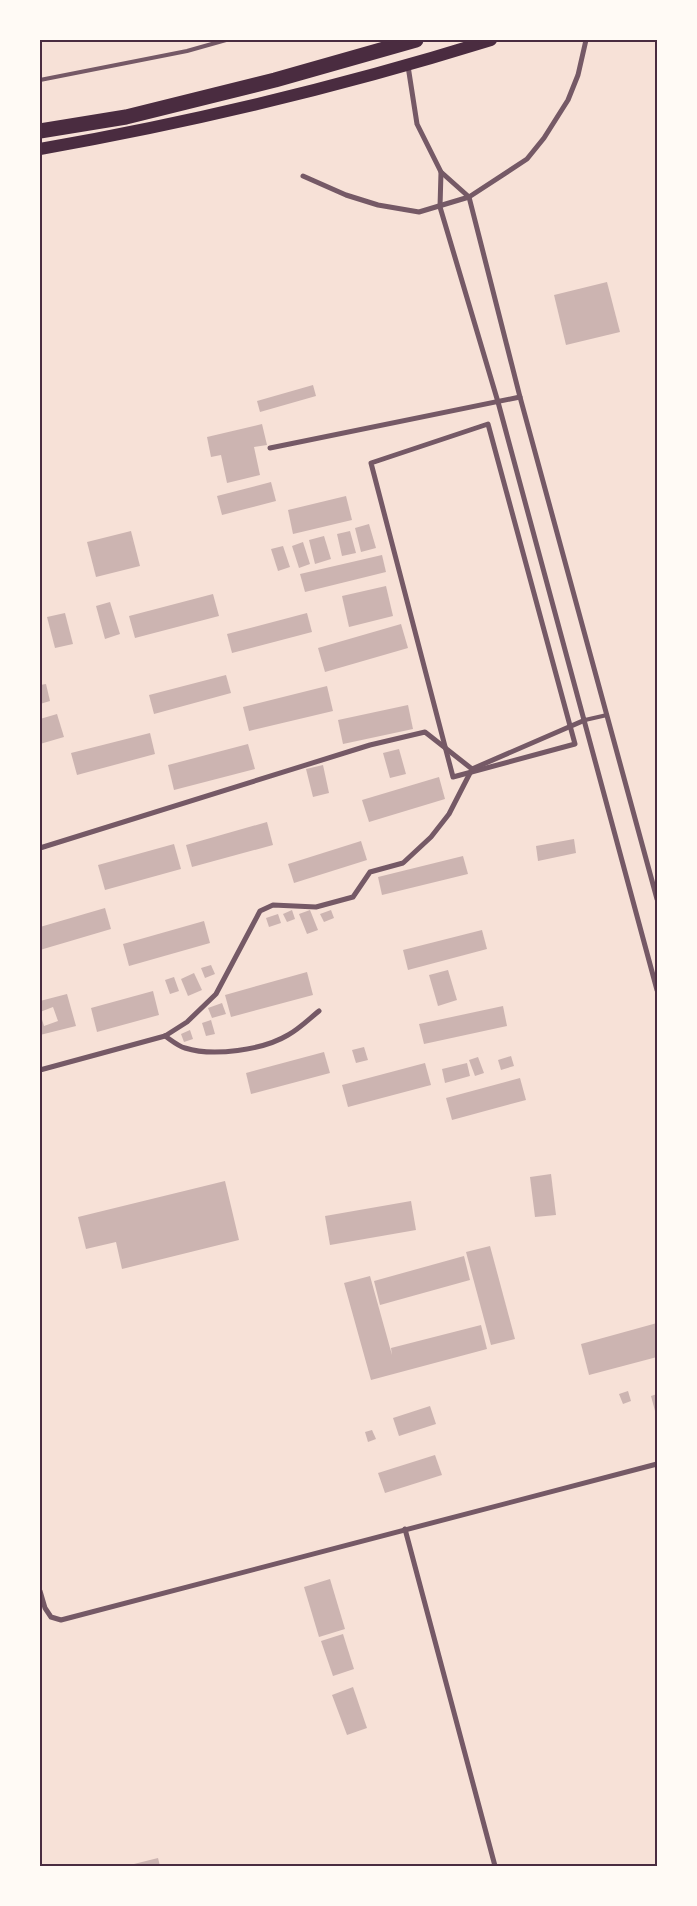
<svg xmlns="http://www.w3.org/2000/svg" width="697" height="1906" viewBox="0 0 697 1906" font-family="'Sofia Sans Condensed',sans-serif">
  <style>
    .building { fill: #ccb4b1 }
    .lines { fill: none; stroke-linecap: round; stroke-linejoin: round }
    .service { stroke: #755966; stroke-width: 4 }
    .minor { stroke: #755966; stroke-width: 5 }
    .primary { stroke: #4a2c40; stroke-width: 12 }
    .motorway { stroke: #4a2c40; stroke-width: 15 }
    .neatline { fill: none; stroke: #4a2c40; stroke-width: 2 }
  </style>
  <rect width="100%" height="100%" fill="#f7e1d7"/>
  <g class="building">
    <path d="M 607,282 L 620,332 L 566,345 L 554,295 Z"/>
    <path d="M 313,385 L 316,396 L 260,412 L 257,401 Z"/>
    <path d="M 262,424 L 267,445 L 254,447 L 260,475 L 227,483 L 221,455 L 211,457 L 207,437 Z"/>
    <path d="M 271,482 L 276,501 L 222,515 L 217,496 Z"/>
    <path d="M 346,496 L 352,520 L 293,534 L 288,510 Z"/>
    <path d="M 369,524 L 376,548 L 361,552 L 355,528 Z"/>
    <path d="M 131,531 L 140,566 L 96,577 L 87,542 Z"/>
    <path d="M 350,531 L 356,553 L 342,556 L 337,534 Z"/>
    <path d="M 324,536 L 331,559 L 315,564 L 309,540 Z"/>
    <path d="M 303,542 L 310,564 L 299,568 L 292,546 Z"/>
    <path d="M 283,546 L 290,567 L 278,571 L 271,549 Z"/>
    <path d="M 382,555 L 386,572 L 305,592 L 300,574 Z"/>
    <path d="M 386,586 L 393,616 L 349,627 L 342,596 Z"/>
    <path d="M 213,594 L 219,616 L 135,638 L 129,616 Z"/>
    <path d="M 110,602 L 120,634 L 105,639 L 96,606 Z"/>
    <path d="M 65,613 L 73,644 L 55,648 L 47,617 Z"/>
    <path d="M 307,613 L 312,632 L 232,653 L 227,634 Z"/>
    <path d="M 401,624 L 408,648 L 325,672 L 318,648 Z"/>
    <path d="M 226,675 L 231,693 L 154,714 L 149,695 Z"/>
    <path d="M 46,684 L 50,701 L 40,704 L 40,685 Z"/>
    <path d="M 327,686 L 333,711 L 249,731 L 243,707 Z"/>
    <path d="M 408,705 L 413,729 L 343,744 L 338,720 Z"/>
    <path d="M 57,714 L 64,737 L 40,744 L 40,719 Z"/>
    <path d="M 150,733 L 155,754 L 77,775 L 71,753 Z"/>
    <path d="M 248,744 L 255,769 L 174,790 L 168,765 Z"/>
    <path d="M 399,749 L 406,774 L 390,778 L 383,753 Z"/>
    <path d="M 323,765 L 329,793 L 313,797 L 306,769 Z"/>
    <path d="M 439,777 L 445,799 L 369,822 L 362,800 Z"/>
    <path d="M 267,822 L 273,845 L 192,867 L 186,845 Z"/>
    <path d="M 574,839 L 576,853 L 538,861 L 536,846 Z"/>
    <path d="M 361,841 L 367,860 L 294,883 L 288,864 Z"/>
    <path d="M 174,844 L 181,869 L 105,890 L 98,865 Z"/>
    <path d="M 463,856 L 468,874 L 382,895 L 378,877 Z"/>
    <path d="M 105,908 L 111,929 L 40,950 L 40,927 Z"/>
    <path d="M 292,910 L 295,919 L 287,922 L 283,914 Z"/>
    <path d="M 310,910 L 318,930 L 307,934 L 299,914 Z"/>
    <path d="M 331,910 L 334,918 L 324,922 L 320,914 Z"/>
    <path d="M 278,914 L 281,923 L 269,927 L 266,918 Z"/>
    <path d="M 204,921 L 210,943 L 129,966 L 123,944 Z"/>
    <path d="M 482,930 L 487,949 L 408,970 L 403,950 Z"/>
    <path d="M 211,965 L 215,974 L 205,978 L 201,968 Z"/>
    <path d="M 448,970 L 457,1000 L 438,1006 L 429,975 Z"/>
    <path d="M 307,972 L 313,995 L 231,1017 L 225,995 Z"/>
    <path d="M 194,973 L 202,990 L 188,996 L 181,979 Z"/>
    <path d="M 174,977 L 179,991 L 170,994 L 165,980 Z"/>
    <path d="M 153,991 L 159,1015 L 97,1032 L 91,1008 Z"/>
    <path d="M 67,994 L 76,1026 L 40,1035 L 40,1013 L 44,1026 L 58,1021 L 53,1007 L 40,1012 L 40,1001 Z"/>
    <path d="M 222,1003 L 226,1014 L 212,1018 L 208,1008 Z"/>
    <path d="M 503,1006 L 507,1026 L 424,1044 L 419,1024 Z"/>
    <path d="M 211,1020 L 215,1034 L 206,1036 L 202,1023 Z"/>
    <path d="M 190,1030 L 193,1039 L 184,1042 L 181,1034 Z"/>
    <path d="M 364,1047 L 368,1060 L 356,1063 L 352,1050 Z"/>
    <path d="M 324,1052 L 330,1073 L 251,1094 L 246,1073 Z"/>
    <path d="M 511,1056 L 514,1066 L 501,1070 L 498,1060 Z"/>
    <path d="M 478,1057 L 484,1073 L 475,1076 L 469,1060 Z"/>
    <path d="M 425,1063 L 431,1085 L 348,1107 L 342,1085 Z"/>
    <path d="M 467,1063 L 470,1076 L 445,1083 L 442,1069 Z"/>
    <path d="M 520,1078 L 526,1100 L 452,1120 L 446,1098 Z"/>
    <path d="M 551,1174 L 556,1215 L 535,1217 L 530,1177 Z"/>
    <path d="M 225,1181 L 239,1240 L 122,1269 L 116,1242 L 86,1249 L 78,1217 Z"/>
    <path d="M 411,1201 L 416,1230 L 330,1245 L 325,1216 Z"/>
    <path d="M 490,1246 L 515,1339 L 491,1345 L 466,1252 Z"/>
    <path d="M 464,1256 L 470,1280 L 380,1305 L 374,1281 Z"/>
    <path d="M 370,1276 L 392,1355 L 391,1348 L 481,1325 L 487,1349 L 371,1380 L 344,1283 Z"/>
    <path d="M 657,1323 L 657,1357 L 589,1375 L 581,1344 Z"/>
    <path d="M 628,1391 L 631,1401 L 623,1404 L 619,1394 Z"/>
    <path d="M 657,1394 L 657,1410 L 655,1411 L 651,1396 Z"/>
    <path d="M 430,1406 L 436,1424 L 399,1436 L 393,1418 Z"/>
    <path d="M 372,1430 L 376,1439 L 368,1442 L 365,1432 Z"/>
    <path d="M 435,1455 L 442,1475 L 385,1493 L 378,1473 Z"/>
    <path d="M 330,1579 L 345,1629 L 319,1637 L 304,1587 Z"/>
    <path d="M 343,1634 L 354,1669 L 333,1676 L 321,1641 Z"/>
    <path d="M 353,1687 L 367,1728 L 347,1735 L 332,1695 Z"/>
    <path d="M 158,1858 L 160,1866 L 130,1866 L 130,1865 Z"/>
  </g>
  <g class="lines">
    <g class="service">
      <path d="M 40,80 L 187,51 L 226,40"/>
      <path d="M 585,720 L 607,715"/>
    </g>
    <g class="minor">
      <path d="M 408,66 L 417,124 L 441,172 L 469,197 L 520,397 L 657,899"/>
      <path d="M 441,172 L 440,207 L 498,402 L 657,990"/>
      <path d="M 303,176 L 346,195 L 378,205 L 419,212 L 469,197 L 527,159 L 544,138 L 568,100 L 578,75 L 586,40"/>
      <path d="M 488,424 L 575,744 L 453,777 L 371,463 Z"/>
      <path d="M 270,448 L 520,397"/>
      <path d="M 40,848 L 370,745 L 425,732 L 472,769 L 585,720"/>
      <path d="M 165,1036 C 171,1040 178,1046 185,1048 C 213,1057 263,1050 288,1035 C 299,1029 309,1019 319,1011"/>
      <path d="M 40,1070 L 165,1036 L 187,1022 L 216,994 L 260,911 L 273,905 L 316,907 L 353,897 L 370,872 L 403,863 L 431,837 L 449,814 L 470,773"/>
      <path d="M 405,1529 L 495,1866"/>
      <path d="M 40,1591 L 45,1608 L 51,1617 L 61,1620 L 657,1464"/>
    </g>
    <path class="primary" d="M 40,149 C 193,122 343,86 491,40"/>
    <path class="motorway" d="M 40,131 L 126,117 L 275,80 L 416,40"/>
  </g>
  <rect width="697" height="1906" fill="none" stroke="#fffaf5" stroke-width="82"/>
  <rect x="41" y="41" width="615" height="1824" class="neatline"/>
</svg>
